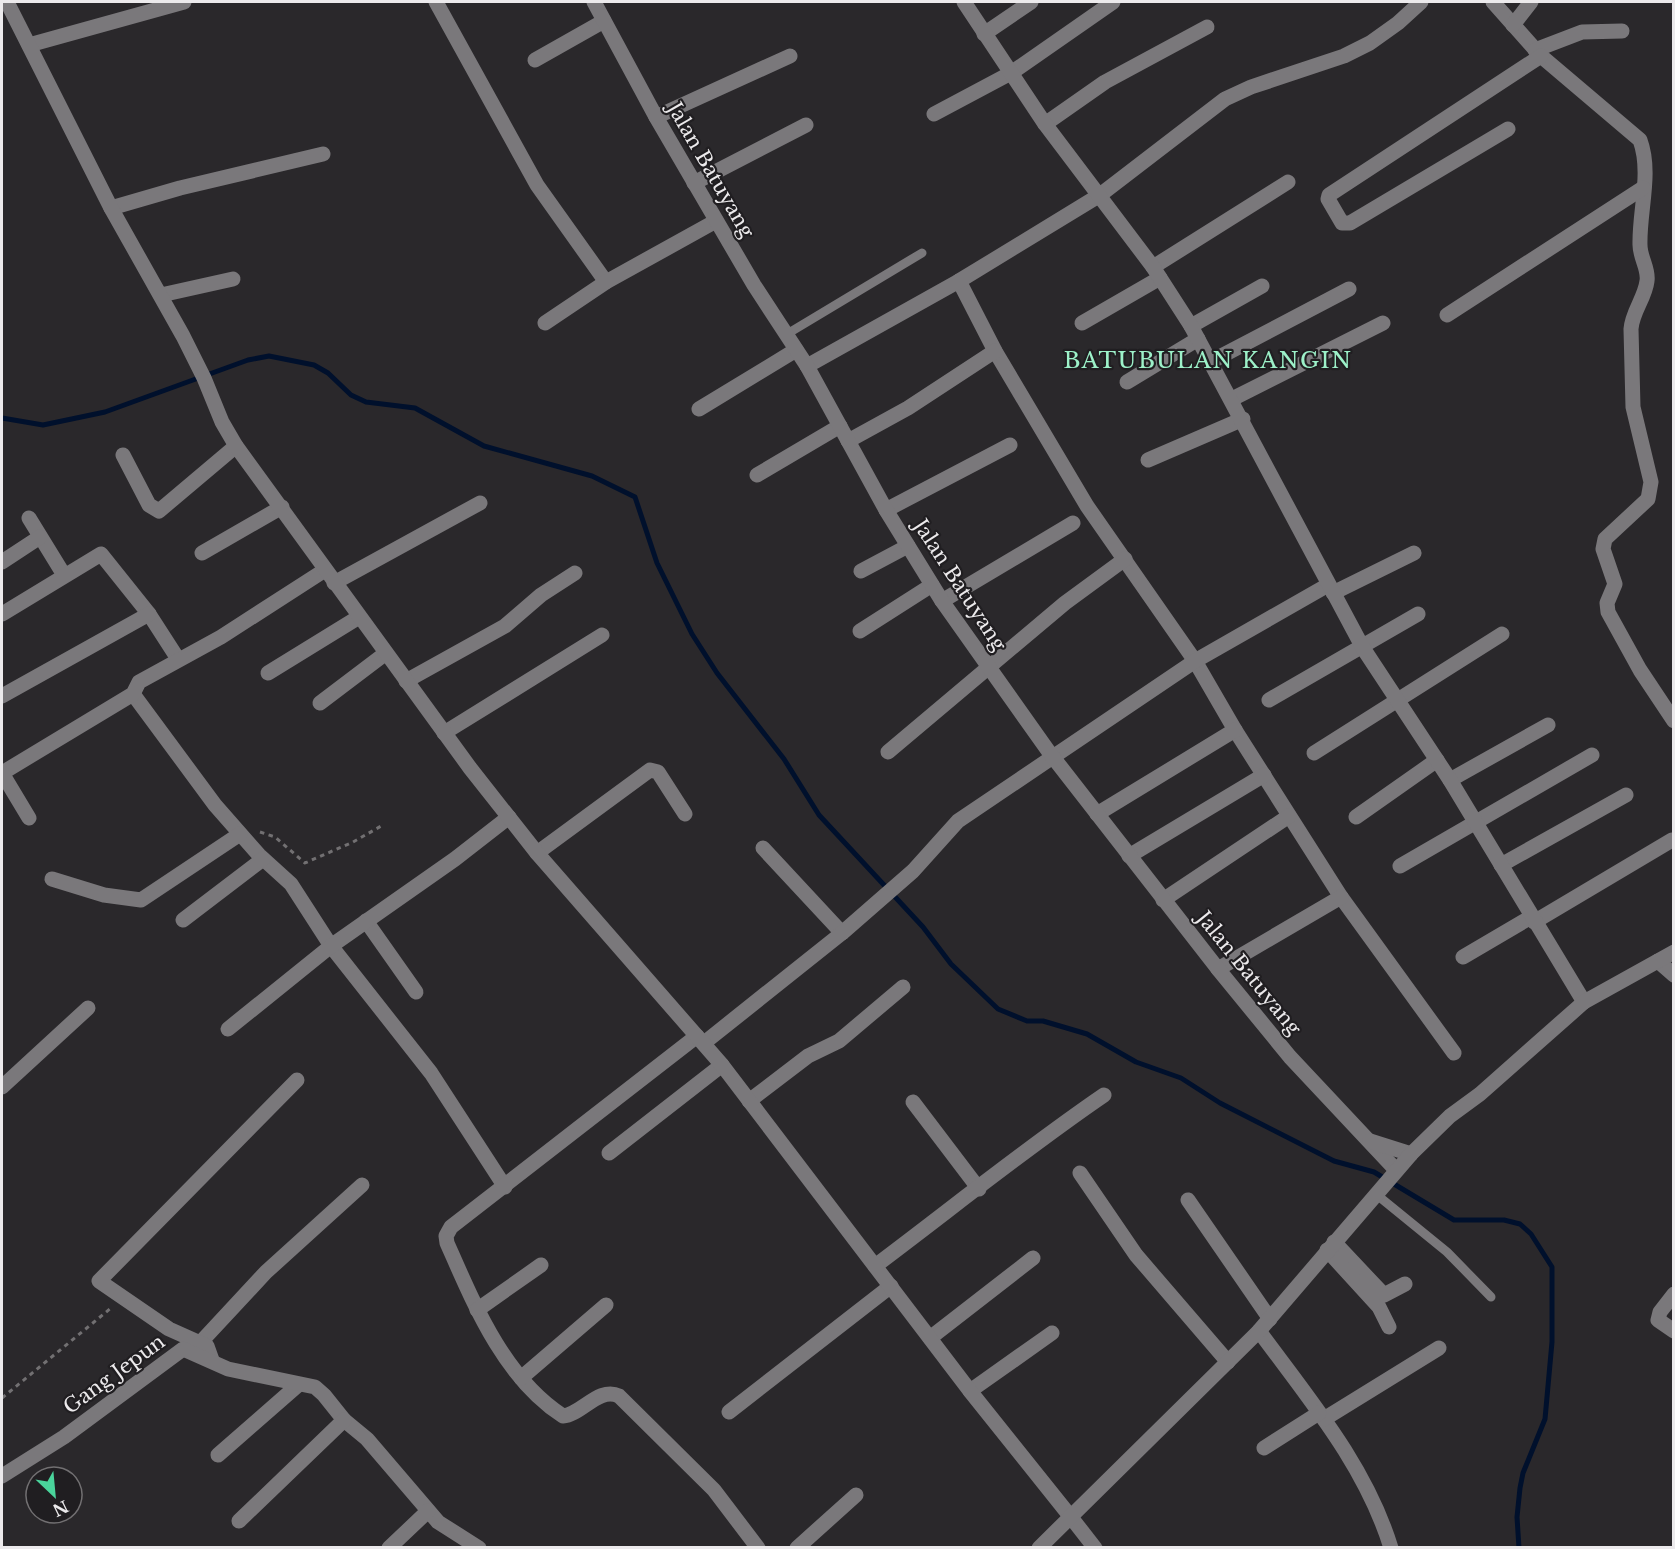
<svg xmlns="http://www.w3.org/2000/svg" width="1675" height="1549" viewBox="0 0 1675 1549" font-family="'Libre Baskerville',serif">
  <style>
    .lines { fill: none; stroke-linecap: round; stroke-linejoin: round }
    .stream { stroke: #00102c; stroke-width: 5 }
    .path { stroke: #727072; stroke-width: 3; stroke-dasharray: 4.5 4.5; stroke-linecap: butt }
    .service { stroke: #7a787b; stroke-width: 9 }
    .minor { stroke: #7a787b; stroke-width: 15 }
    .tertiary { stroke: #7a787b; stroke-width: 15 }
    .labels { text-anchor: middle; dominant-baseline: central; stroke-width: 4.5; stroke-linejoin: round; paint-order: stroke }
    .street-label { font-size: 20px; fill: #eceaec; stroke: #201e21 }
    .quarter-label { font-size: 22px; letter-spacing: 1.5px; fill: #9df1c9; stroke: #201e21 }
  </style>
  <rect width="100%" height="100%" fill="#2a282b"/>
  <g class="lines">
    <path class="stream" d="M 2,418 L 43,425 L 105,412 L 248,360 L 269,356 L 314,365 L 328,373 L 351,395 L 366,402 L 415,408 L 484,446 L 592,476 L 635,497 L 657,563 L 692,634 L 717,673 L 784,759 L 819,815 L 923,927 L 951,964 L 998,1009 L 1027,1021 L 1043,1021 L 1087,1034 L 1136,1062 L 1181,1078 L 1220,1103 L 1334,1161 L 1374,1172 L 1454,1220 L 1504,1220 L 1520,1224 L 1531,1234 L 1552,1267 L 1552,1342 L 1545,1419 L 1523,1473 L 1520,1488 L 1517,1517 L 1519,1548"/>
    <g class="path">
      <path d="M 260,832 L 275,837 L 305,863 L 353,842 L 383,825"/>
      <path d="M 2,1398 L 111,1308"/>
    </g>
    <g class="service">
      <path d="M 787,334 L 922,253"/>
      <path d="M 1377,1195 L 1447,1252 L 1491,1297"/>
    </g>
    <g class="minor">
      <path d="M 436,2 L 537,185 L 606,282"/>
      <path d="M 1493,2 L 1541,56 L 1640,140 C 1652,173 1639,211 1640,245 C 1640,258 1649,269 1647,281 C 1645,298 1632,312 1631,329 L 1633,407 L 1651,482 L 1648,499 L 1605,539 L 1603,549 L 1615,584 L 1607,603 L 1608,612 L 1640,670 L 1674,721"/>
      <path d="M 1513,25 L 1531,2"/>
      <path d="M 984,34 L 1031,2"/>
      <path d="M 29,45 L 184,2"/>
      <path d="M 1535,50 L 1582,32 L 1622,31"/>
      <path d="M 535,60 L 604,21"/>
      <path d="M 934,114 L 1011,73 L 1113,2"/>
      <path d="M 656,117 L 790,56"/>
      <path d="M 1045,124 L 1105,82 L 1207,27"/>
      <path d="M 1508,129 L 1350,223 L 1342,223 L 1328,199 L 1329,195 L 1541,56"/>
      <path d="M 694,183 L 806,125"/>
      <path d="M 111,208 L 180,188 L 323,154"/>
      <path d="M 1153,267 L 1288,182"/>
      <path d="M 959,281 L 995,351 L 1087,506 L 1195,661 L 1235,730 L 1341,897 L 1454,1053"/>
      <path d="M 161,295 L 233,279"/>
      <path d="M 1447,315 L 1643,188"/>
      <path d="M 545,323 L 606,282 L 716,221"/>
      <path d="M 1082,323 L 1160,278"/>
      <path d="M 1191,326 L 1262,286"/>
      <path d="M 1210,362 L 1349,289"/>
      <path d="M 807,366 L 959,281 L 1100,195 L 1225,99 L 1251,87 L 1344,56 L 1370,43 L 1398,23 L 1421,2"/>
      <path d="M 1127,382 L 1198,339"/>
      <path d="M 1232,399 L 1383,323"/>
      <path d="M 699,409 L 796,350"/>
      <path d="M 848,441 L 908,408 L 995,351"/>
      <path d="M 123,455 L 149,505 L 159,511 L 236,446"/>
      <path d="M 1148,460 L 1243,419"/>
      <path d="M 757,475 L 840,426"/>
      <path d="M 886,510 L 1010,445"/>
      <path d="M 29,518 L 64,575"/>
      <path d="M 202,553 L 282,507"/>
      <path d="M 2,562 L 40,537"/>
      <path d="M 861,571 L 908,546"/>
      <path d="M 334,583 L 480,503"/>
      <path d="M 1333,593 L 1414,553"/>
      <path d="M 942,601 L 1073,523"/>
      <path d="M 2,614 L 101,554 L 149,614 L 178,659"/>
      <path d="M 860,631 L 932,585"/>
      <path d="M 268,673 L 359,617"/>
      <path d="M 406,681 L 505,626 L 541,595 L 575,573"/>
      <path d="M 133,694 L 215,805 L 259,855 L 291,884 L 331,946 L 431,1073 L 505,1187"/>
      <path d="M 2,696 L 149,614"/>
      <path d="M 1269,700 L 1418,614"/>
      <path d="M 320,703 L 386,653"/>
      <path d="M 444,733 L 602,635"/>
      <path d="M 888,752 L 1065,603 L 1125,559"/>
      <path d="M 1314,753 L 1502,634"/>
      <path d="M 2,773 L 133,694 L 139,682 L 221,637 L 325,570"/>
      <path d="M 2,773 L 29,818"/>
      <path d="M 1450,780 L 1548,725"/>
      <path d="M 1097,814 L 1235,730"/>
      <path d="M 1356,817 L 1437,760"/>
      <path d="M 763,848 L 842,933"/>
      <path d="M 537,853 L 650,770 L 658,772 L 685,814"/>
      <path d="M 1129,856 L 1264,775"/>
      <path d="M 1501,865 L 1626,795"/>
      <path d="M 1400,866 L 1592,755"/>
      <path d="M 52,879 L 104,895 L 141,900 L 240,834"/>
      <path d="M 1163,900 L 1289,816"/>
      <path d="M 183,920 L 263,859"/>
      <path d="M 366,921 L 416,992"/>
      <path d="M 1534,922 L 1672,840"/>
      <path d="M 1463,957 L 1531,917"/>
      <path d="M 1658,961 L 1674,975"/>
      <path d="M 1218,969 L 1341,897"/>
      <path d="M 228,1029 L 331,946 L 455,859 L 509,817"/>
      <path d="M 697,1036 L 451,1227 L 446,1236 L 447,1243 C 474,1304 504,1378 563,1416 C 581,1415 599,1386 619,1396 L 714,1490 L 758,1548"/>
      <path d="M 704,1043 L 842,933 L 913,871 L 958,821 L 1195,661 L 1328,585"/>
      <path d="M 2,1087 L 88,1008"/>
      <path d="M 749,1101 L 808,1056 L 839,1041 L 903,987"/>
      <path d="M 913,1102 L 979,1189"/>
      <path d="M 609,1153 L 722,1065"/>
      <path d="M 1080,1173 L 1136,1255 L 1228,1362"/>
      <path d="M 1188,1200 L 1270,1319"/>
      <path d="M 1334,1242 L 1384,1295 L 1405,1284"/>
      <path d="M 1327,1250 L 1379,1307 L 1389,1327"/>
      <path d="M 875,1266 C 951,1209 1025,1149 1104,1095"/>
      <path d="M 1674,1294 L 1660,1312 L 1658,1320 L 1674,1331"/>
      <path d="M 477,1310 L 541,1265"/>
      <path d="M 1259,1331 C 1309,1399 1366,1466 1391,1548"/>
      <path d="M 930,1338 L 1033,1258"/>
      <path d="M 200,1343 L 266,1272 L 362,1185"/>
      <path d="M 212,1360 L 207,1346 L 169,1329 L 99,1281 L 297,1080"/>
      <path d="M 521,1378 L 606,1305"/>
      <path d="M 970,1391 L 1052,1333"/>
      <path d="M 729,1412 L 891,1286"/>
      <path d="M 1324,1419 L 1439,1348"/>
      <path d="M 1264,1448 L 1319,1413"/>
      <path d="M 218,1455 L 298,1385"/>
      <path d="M 2,1476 L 64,1437 L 183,1349 L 228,1369 L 315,1387 L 324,1395 L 344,1420 L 367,1439 L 438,1522 L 479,1548"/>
      <path d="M 1070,1516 L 1095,1548"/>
      <path d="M 239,1521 L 344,1420"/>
      <path d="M 389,1548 L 428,1511"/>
      <path d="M 797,1548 L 856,1495"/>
    </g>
    <g class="tertiary">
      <path d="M 7,2 L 111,208 L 183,336 L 204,378 L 222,422 L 236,446 L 470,768 L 537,853 L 722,1065 L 970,1391 L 1070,1516"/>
      <path d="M 594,2 L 656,117 L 754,285 L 807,366 L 886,510 L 942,601 L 1049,752 L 1218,969 L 1290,1057 L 1396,1170"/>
      <path d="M 964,2 L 1045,124 L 1153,267 L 1191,326 L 1363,648 L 1450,780 L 1584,1002"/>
      <path d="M 1370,1141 L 1411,1154"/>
      <path d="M 1039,1548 L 1259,1331 L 1411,1154 L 1450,1116 L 1480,1094 L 1584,1002 L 1674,952"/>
    </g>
  </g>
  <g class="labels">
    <g class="street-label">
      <text transform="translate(711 170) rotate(60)">Jalan Batuyang</text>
      <text transform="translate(960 585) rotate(57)">Jalan Batuyang</text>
      <text transform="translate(1249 973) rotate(51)">Jalan Batuyang</text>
      <text transform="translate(114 1374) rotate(-36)">Gang Jepun</text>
    </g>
    <g class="quarter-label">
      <text x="1208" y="360">BATUBULAN KANGIN</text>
    </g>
  </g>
  <rect width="1675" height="1549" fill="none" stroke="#eceaec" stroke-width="6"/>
  <g transform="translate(54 1495) rotate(154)"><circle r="28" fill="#201e21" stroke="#727072" stroke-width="1.5"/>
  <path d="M0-4.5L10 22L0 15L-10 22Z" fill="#4ad49c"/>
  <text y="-9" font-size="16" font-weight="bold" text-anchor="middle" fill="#eceaec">N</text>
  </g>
</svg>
